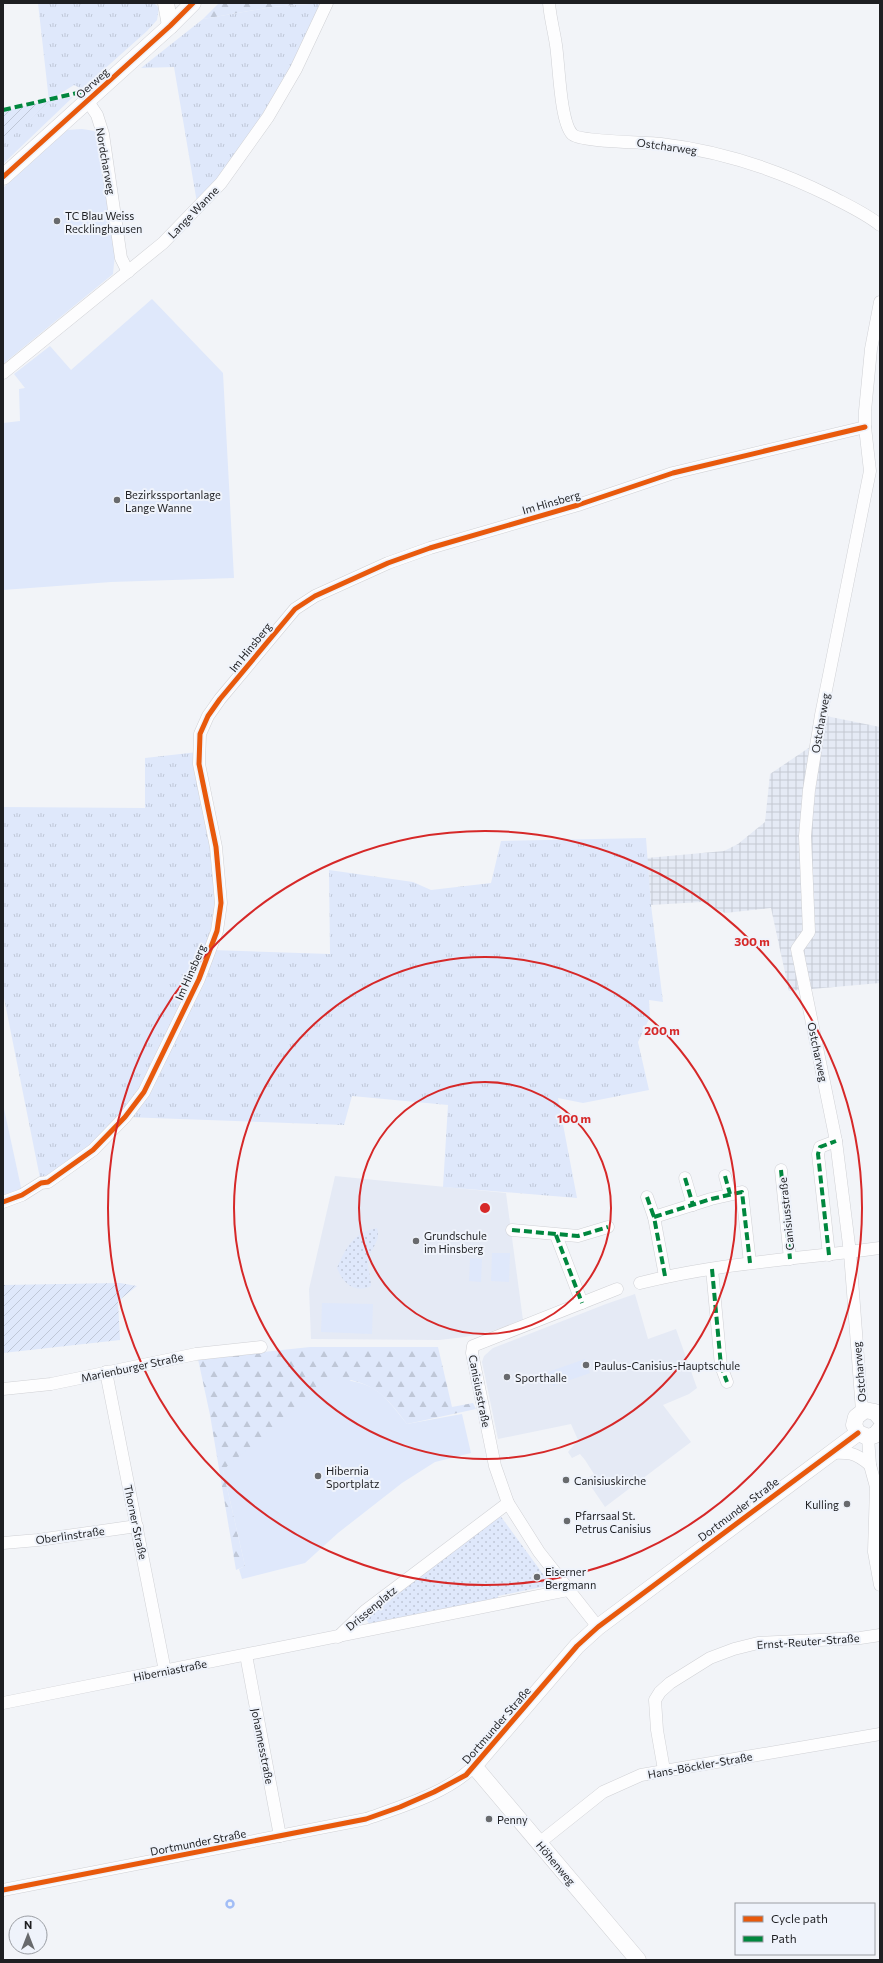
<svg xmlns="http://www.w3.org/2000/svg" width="883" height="1963" viewBox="0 0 883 1963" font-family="Commissioner,sans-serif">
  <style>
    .built { fill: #e5eaf5 }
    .industrial { fill: url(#industrial-grid) }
    .grass { fill: url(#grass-tufts) }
    .forest { fill: url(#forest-firs) }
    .park { fill: url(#park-dots) }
    .garden { fill: url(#garden-furrows) }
    .pitch { fill: #dfe8fb }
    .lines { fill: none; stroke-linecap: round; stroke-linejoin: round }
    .stream { stroke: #a2bdf6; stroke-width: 2.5 }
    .minor-casing { stroke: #d0d1d5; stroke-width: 13 }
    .major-casing { stroke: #d0d1d5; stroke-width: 17 }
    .minor { stroke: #fdfdfe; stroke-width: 12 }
    .major { stroke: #fdfdfe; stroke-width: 16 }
    .quiet { stroke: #00873e; stroke-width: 4; stroke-dasharray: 8 4; stroke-linecap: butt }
    .cycleway-casing { stroke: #eff3fb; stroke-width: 8 }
    .cycleway { stroke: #e8590c; stroke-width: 5 }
    .ring { fill: none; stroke: #d62828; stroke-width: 2 }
    .poi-dot { fill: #686a6d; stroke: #eff3fb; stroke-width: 1.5 }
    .labels { text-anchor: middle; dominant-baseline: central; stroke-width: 4; stroke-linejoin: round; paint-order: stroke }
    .street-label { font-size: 11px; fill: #1e1f22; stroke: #eff3fb }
    .poi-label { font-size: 11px; fill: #1e1f22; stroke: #eff3fb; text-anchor: start }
    .centre { fill: #d62828; stroke: #eff3fb; stroke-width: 2 }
    .ring-label { font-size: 12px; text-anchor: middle; font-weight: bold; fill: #d62828; stroke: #eff3fb; stroke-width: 4; stroke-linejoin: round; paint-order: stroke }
  </style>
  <defs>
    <pattern id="industrial-grid" width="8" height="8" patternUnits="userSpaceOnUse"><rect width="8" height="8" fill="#e5eaf5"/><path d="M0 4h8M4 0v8" fill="none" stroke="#c4c8d2"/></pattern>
    <pattern id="grass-tufts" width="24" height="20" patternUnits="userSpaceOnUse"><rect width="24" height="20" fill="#dfe8fb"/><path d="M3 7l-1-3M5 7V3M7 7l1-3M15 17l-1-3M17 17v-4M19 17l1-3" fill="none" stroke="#bfc7d7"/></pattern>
    <pattern id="forest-firs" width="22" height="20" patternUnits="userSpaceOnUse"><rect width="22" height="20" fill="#dfe8fb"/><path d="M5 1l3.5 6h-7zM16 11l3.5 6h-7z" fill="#bfc7d7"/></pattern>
    <pattern id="park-dots" width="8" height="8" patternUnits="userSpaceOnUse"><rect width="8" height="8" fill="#dfe8fb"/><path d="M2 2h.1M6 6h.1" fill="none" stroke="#bfc7d7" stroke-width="1.8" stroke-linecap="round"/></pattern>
    <pattern id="garden-furrows" width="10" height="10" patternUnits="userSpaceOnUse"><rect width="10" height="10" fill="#dfe8fb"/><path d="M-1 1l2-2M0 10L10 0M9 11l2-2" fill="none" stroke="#bfc7d7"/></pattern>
  </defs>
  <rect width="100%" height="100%" fill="#f2f4f8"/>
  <g class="built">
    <path d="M 335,1176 L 506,1193 L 523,1320 L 492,1331 L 465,1337 L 439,1340 L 311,1339 L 309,1289 Z"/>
    <path d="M 635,1294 L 648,1339 L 676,1329 L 697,1388 L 689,1394 L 663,1405 L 691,1442 L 605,1507 L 586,1479 L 594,1474 L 585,1460 L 580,1454 L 572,1458 L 568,1452 L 578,1440 L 571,1424 L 498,1439 L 482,1362 L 484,1356 L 493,1348 L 606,1304 Z"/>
  </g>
  <path class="industrial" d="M 821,715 L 880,727 L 880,983 L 789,991 L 771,908 L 725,913 L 702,902 L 651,905 L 647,858 L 724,851 L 738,844 L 765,822 L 770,774 L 816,743 Z"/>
  <g class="grass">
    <path d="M 38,3 L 154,3 L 159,8 L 157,20 L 147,31 L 82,89 L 74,85 L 50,100 L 73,97 L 3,164 L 3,144 L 49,101 Z"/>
    <path d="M 322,3 C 299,54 272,106 239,151 C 226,169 211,186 197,203 L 174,67 L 141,68 L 203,19 L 272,7 Z"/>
    <path d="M 198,752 L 219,872 L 212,950 L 330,954 L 329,870 L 413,882 L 431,890 L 491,883 L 501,841 L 646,838 L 651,905 L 663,1002 L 649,1000 L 650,1017 L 638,1042 L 649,1090 L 583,1103 L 558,1098 L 577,1198 L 443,1187 L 448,1105 L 352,1096 L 344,1125 L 125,1117 L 41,1183 L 3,993 L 3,807 L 145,808 L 145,758 Z"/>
  </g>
  <g class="forest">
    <path d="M 219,3 L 317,3 L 272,7 L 203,19 Z"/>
    <path d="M 310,1347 L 438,1347 L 452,1407 L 473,1403 L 476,1409 L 407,1424 C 390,1402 380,1387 351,1380 L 223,1470 L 245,1566 L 236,1570 L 210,1415 L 198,1359 Z"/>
  </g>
  <g class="park">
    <path d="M 377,1228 C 381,1241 372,1246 369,1258 C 366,1265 371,1276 371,1286 C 354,1294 343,1283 337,1268 C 346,1247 354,1232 377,1228 Z"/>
    <path d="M 499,1514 L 551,1585 L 498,1596 L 499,1601 L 370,1625 L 366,1619 L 367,1616 Z"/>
  </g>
  <g class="garden">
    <path d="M 49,101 L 3,145 L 3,111 Z"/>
    <path d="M 120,1283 L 137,1286 L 118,1301 L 120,1340 L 3,1353 L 3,1285 Z"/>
  </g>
  <g class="pitch">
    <path d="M 82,129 L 95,131 L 98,138 L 115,254 L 113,274 L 3,364 L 3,188 L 67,130 Z"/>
    <path d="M 152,299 L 223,373 L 234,578 L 111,582 L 3,590 L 3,423 L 20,421 L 19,389 L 25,388 L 14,374 L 50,346 L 71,370 Z"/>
    <path d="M 3,1104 L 22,1192 L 3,1196 Z"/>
    <path d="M 492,1253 L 510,1253 L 509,1282 L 491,1281 Z"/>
    <path d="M 470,1258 L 482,1259 L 481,1282 L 469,1281 Z"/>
    <path d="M 322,1303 L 373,1304 L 372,1334 L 321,1332 Z"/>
    <path d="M 585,1359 L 590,1373 L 553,1386 L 548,1372 Z"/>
    <path d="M 331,1378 C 376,1383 380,1390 407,1424 L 462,1414 L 471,1453 L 435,1462 L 402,1483 L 338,1533 L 305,1563 L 242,1579 L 239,1569 L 245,1566 L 223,1470 Z"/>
  </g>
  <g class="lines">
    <circle class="stream" cx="230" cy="1904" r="3.5"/>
    <g class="minor-casing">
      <g id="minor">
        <path d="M 549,3 C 550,17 554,31 556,45 C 559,64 560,121 572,134 C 579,142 645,142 661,144 C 721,151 776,169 830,196 C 847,205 865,213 880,225"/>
        <path d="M 87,100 L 97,115 L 103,134 L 121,258 L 128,272"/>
        <path d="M 3,373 L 163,243 L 221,183 L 268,117 L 296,69 L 327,3"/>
        <path d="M 781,1170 L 790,1259"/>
        <path d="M 725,1176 L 730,1194"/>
        <path d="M 685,1178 L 693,1205"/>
        <path d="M 647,1197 L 654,1217"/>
        <path d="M 3,1202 L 22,1195 L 41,1183 L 48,1182 L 93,1150 L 125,1117 L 144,1092 L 199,979 L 217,931 L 221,903 L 216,847 L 199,764 L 200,734 L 208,716 L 220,699 L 295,609 L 315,596 L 388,563 L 430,548 L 578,505 L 673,473 L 865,427"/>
        <path d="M 512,1230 L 578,1236 L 608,1227"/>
        <path d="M 556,1235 L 582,1303"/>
        <path d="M 829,1255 L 818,1154 L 820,1147 L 836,1141"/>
        <path d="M 712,1269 L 721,1366 L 727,1382"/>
        <path d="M 665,1276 L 654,1217 L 711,1199 L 742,1192 L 750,1263"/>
        <path d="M 640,1283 C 718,1263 800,1259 880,1248"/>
        <path d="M 106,1372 L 165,1671"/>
        <path d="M 3,1389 L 51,1384 L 196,1354 L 261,1347"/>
        <path d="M 862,1411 L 850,1253 L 836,1141 L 797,949 L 809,932 L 805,836 L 809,790 L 821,715 L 870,471 L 865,427 L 865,411 L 871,349 L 880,302"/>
        <path d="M 868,1437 L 870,1465 L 876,1487 L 874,1552 L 880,1585"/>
        <path d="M 829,1453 C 848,1452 855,1452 870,1465"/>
        <path d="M 3,1543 L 38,1540 L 137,1526"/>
        <path d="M 598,1627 L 539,1552 L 508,1503 L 495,1466 L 472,1353 L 473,1346 L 617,1289"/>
        <path d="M 338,1637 L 365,1611 L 508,1503"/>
        <path d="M 246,1655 L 280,1836"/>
        <path d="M 3,1703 L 568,1590"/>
        <path d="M 664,1770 L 657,1730 L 655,1700 L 660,1692 L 670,1683 L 710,1658 L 734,1649 L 758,1643 L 860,1638 L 880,1635"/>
        <path d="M 539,1843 L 603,1792 L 641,1775 L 880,1734"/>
        <path d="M 3,1890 L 366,1819 C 400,1807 448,1793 474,1766"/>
      </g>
    </g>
    <g class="major-casing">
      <g id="major">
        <path d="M 166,3 L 170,26"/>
        <path d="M 3,177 L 170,26 L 193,3"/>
        <path d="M 880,1418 L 875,1412 L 865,1410 L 856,1417 L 854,1425 L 858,1433 L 868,1437 L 875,1435 L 880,1429"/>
        <path d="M 638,1960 L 474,1766 L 577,1646 L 598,1627 L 858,1433"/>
      </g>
    </g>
    <use href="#minor" class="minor"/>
    <use href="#major" class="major"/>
    <g class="quiet">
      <path d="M 3,110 L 77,93 L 87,100"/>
      <path d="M 781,1170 L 790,1259"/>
      <path d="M 725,1176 L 730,1194"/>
      <path d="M 685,1178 L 693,1205"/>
      <path d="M 647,1197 L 654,1217"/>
      <path d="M 512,1230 L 578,1236 L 608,1227"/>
      <path d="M 556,1235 L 582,1303"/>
      <path d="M 829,1255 L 818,1154 L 820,1147 L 836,1141"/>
      <path d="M 712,1269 L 721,1366 L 727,1382"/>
      <path d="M 665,1276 L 654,1217 L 711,1199 L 742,1192 L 750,1263"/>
    </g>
    <g class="cycleway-casing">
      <g id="cycleway">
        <path d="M 3,177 L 170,26 L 193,3"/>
        <path d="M 3,1202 L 22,1195 L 41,1183 L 48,1182 L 93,1150 L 125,1117 L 144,1092 L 199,979 L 217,931 L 221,903 L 216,847 L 199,764 L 200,734 L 208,716 L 220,699 L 295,609 L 315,596 L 388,563 L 430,548 L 578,505 L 673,473 L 865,427"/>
        <path d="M 3,1890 L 366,1819 L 400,1807 L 434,1792 L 466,1775 L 577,1646 L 598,1627 L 858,1433"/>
      </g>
    </g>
    <use href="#cycleway" class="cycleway"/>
  </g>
  <g class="ring">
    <circle cx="485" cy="1208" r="126"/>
    <circle cx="485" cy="1208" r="251"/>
    <circle cx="485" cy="1208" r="377"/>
  </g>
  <g class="poi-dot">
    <circle cx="57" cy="221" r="4"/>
    <circle cx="117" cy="500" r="4"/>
    <circle cx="416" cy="1241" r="4"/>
    <circle cx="586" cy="1365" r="4"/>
    <circle cx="507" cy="1377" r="4"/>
    <circle cx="318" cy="1476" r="4"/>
    <circle cx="566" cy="1480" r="4"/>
    <circle cx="847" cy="1504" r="4"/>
    <circle cx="567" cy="1521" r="4"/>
    <circle cx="537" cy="1577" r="4"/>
    <circle cx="489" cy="1819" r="4"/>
  </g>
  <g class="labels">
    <g class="street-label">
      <text transform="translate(92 83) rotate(-42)">Oerweg</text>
      <text transform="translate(667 146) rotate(8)">Ostcharweg</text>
      <text transform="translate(106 161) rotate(80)">Nordcharweg</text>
      <text transform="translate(193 212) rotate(-46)">Lange Wanne</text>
      <text transform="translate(551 502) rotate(-16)">Im Hinsberg</text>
      <text transform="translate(250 647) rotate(-51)">Im Hinsberg</text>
      <text transform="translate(820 723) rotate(-80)">Ostcharweg</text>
      <text transform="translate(190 972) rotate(-66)">Im Hinsberg</text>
      <text transform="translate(818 1052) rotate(78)">Ostcharweg</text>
      <text transform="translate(786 1214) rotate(-96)">Canisiusstraße</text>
      <text transform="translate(132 1367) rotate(-12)">Marienburger Straße</text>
      <text transform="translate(859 1372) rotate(-95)">Ostcharweg</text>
      <text transform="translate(480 1391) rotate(79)">Canisiusstraße</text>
      <text transform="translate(738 1509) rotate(-37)">Dortmunder Straße</text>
      <text transform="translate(136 1522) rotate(78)">Thorner Straße</text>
      <text transform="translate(70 1535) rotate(-8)">Oberlinstraße</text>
      <text transform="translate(371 1608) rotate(-40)">Drissenplatz</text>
      <text transform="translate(808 1641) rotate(-4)">Ernst-Reuter-Straße</text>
      <text transform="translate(170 1670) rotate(-11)">Hiberniastraße</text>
      <text transform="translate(496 1725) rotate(-49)">Dortmunder Straße</text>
      <text transform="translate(263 1746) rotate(79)">Johannesstraße</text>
      <text transform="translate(700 1765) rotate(-10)">Hans-Böckler-Straße</text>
      <text transform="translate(198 1842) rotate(-11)">Dortmunder Straße</text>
      <text transform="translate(556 1863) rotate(50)">Höhenweg</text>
    </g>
    <g class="poi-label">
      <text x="65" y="215">TC Blau Weiss<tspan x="65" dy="13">Recklinghausen</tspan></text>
      <text x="125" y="494">Bezirkssportanlage<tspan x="125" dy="13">Lange Wanne</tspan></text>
      <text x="424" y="1235">Grundschule<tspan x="424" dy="13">im Hinsberg</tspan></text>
      <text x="594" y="1365">Paulus-Canisius-Hauptschule</text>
      <text x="515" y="1377">Sporthalle</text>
      <text x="326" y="1470">Hibernia<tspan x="326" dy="13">Sportplatz</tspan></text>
      <text x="574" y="1480">Canisiuskirche</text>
      <text x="839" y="1504" text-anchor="end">Kulling</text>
      <text x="575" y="1515">Pfarrsaal St.<tspan x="575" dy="13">Petrus Canisius</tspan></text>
      <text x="545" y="1571">Eiserner<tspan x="545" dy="13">Bergmann</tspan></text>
      <text x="497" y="1819">Penny</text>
    </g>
  </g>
  <circle cx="485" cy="1208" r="6" class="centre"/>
  <g class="ring-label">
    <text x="752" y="946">300 m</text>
    <text x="662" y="1035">200 m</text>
    <text x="574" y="1123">100 m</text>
  </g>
  <rect width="883" height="1963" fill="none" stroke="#1e1f22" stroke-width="8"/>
  <rect x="735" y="1903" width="140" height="52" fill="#eff3fb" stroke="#9b9ea4"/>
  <rect x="743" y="1916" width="20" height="6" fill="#e8590c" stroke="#9b9ea4"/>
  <text x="771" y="1923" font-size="12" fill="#1e1f22">Cycle path</text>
  <rect x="743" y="1936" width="20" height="6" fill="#00873e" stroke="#9b9ea4"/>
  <text x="771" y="1943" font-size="12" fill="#1e1f22">Path</text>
  <g transform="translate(28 1935)"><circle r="19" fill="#eff3fb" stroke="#9b9ea4"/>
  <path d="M0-3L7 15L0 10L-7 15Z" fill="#686a6d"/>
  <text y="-6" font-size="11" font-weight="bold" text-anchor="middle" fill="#1e1f22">N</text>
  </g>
</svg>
